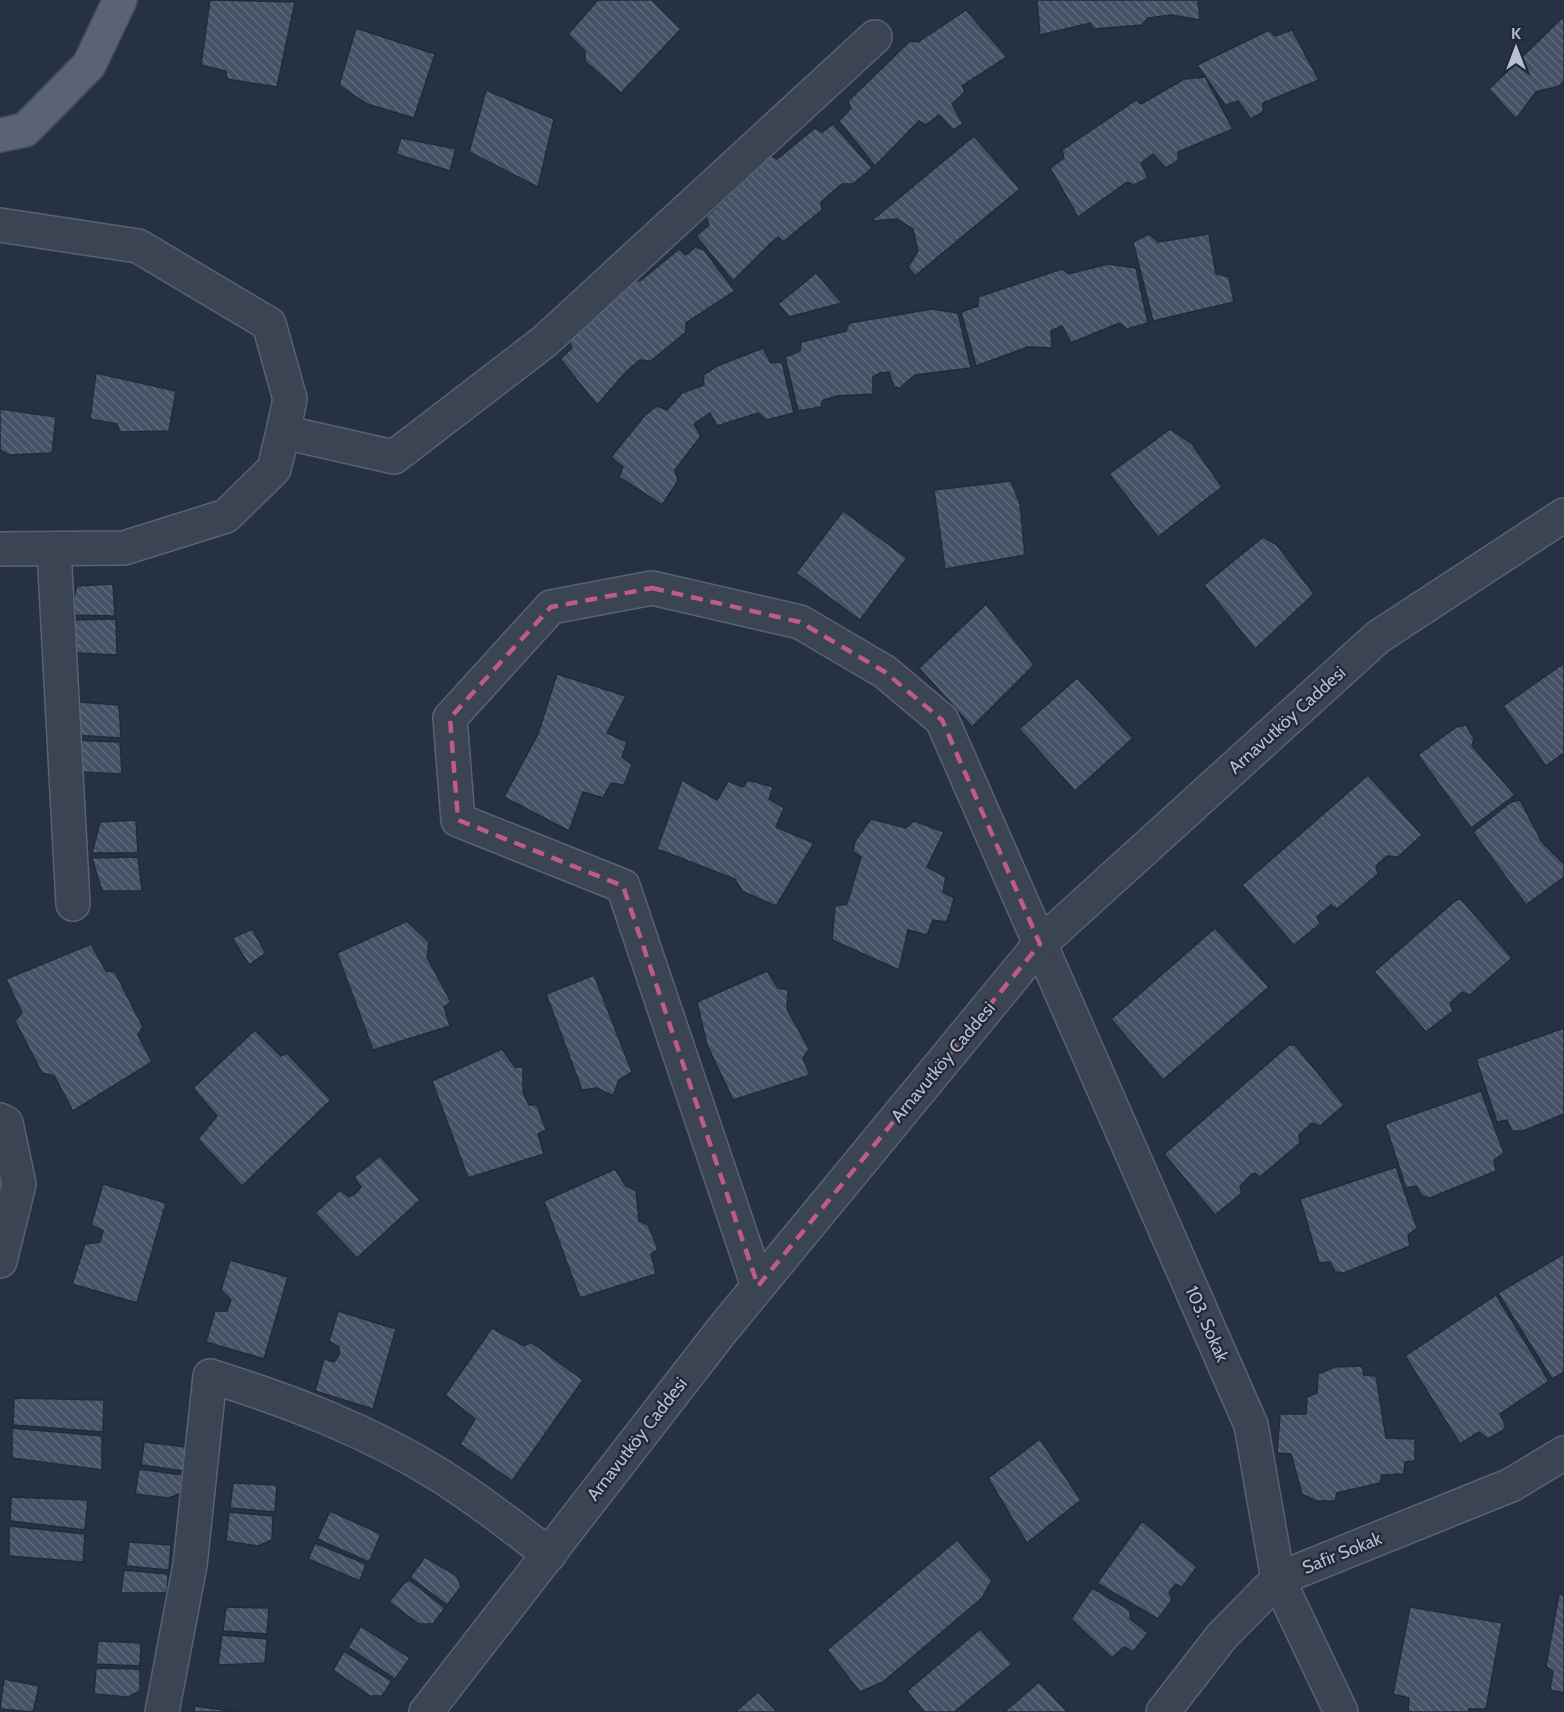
<svg xmlns="http://www.w3.org/2000/svg" width="1564" height="1712" viewBox="0 0 1564 1712" font-family="Cabin,sans-serif">
  <style>
    .building { fill: url(#building-back-hatch); stroke: #212b3b; stroke-width: 1.5 }
    .lines { fill: none; stroke-linecap: round; stroke-linejoin: round }
    .minor-casing { stroke: #596271; stroke-width: 36 }
    .major-casing { stroke: #444d5d; stroke-width: 36 }
    .minor { stroke: #3b4453; stroke-width: 33 }
    .major { stroke: #596373; stroke-width: 33 }
    .marked { fill: none; stroke: #be5b89; stroke-width: 4.5; stroke-dasharray: 12 8; stroke-linejoin: round }
    .labels { text-anchor: middle; dominant-baseline: central; stroke-width: 4.5; stroke-linejoin: round; paint-order: stroke }
    .street-label { font-size: 18px; fill: #b8bfcd; stroke: #1f2939 }
  </style>
  <defs>
    <pattern id="building-back-hatch" width="6" height="6" patternUnits="userSpaceOnUse" patternTransform="scale(1.5)"><rect width="6" height="6" fill="#455266"/><path d="M-1 5l2 2M0 0l6 6M5-1l2 2" fill="none" stroke="#5e697b"/></pattern>
  </defs>
  <rect width="100%" height="100%" fill="#263244"/>
  <g class="building">
    <path d="M 210,0 L 295,2 L 277,87 L 227,79 L 226,71 L 201,65 Z"/>
    <path d="M 598,0 L 652,0 L 681,29 L 621,93 L 585,61 L 585,51 L 568,34 Z"/>
    <path d="M 1037,0 L 1198,0 L 1200,20 L 1172,15 L 1148,18 L 1142,25 L 1094,29 L 1090,23 L 1040,35 Z"/>
    <path d="M 966,10 L 1007,57 L 962,86 L 965,92 L 952,104 L 963,124 L 953,130 L 939,115 L 926,125 L 919,121 L 875,166 L 839,121 L 851,108 L 848,101 L 910,41 L 918,42 Z"/>
    <path d="M 1564,16 L 1564,81 L 1559,86 L 1536,92 L 1516,119 L 1489,89 Z"/>
    <path d="M 356,28 L 435,54 L 414,118 L 367,104 L 339,85 Z"/>
    <path d="M 1269,30 L 1275,36 L 1292,30 L 1319,80 L 1263,103 L 1263,112 L 1251,119 L 1238,101 L 1225,105 L 1197,65 Z"/>
    <path d="M 1205,77 L 1233,129 L 1178,152 L 1178,161 L 1166,168 L 1153,154 L 1141,163 L 1148,178 L 1134,185 L 1127,182 L 1078,217 L 1050,168 L 1064,158 L 1062,150 L 1136,100 L 1141,104 L 1184,79 Z"/>
    <path d="M 486,90 L 554,119 L 538,187 L 469,152 Z"/>
    <path d="M 833,124 L 872,168 L 853,184 L 842,184 L 821,202 L 822,210 L 783,242 L 778,237 L 772,242 L 733,281 L 696,236 L 709,225 L 706,217 L 771,155 L 777,159 L 815,128 L 822,132 Z"/>
    <path d="M 974,136 L 1020,189 L 915,276 L 908,267 L 918,251 L 913,229 L 897,219 L 871,221 Z"/>
    <path d="M 401,138 L 456,149 L 450,171 L 396,154 Z"/>
    <path d="M 1149,234 L 1158,242 L 1209,234 L 1216,274 L 1229,277 L 1234,302 L 1153,321 L 1133,242 Z"/>
    <path d="M 695,247 L 704,250 L 735,291 L 686,323 L 686,332 L 651,361 L 640,360 L 626,372 L 597,405 L 560,359 L 572,348 L 569,340 L 632,279 L 640,281 L 679,249 L 686,255 Z"/>
    <path d="M 1108,264 L 1136,268 L 1148,323 L 1127,329 L 1119,323 L 1071,343 L 1062,326 L 1051,331 L 1052,348 L 1028,347 L 976,366 L 961,312 L 978,306 L 978,297 L 1062,269 L 1068,274 Z"/>
    <path d="M 816,273 L 842,303 L 789,317 L 778,304 Z"/>
    <path d="M 932,309 L 958,313 L 971,368 L 915,375 L 900,388 L 894,387 L 889,372 L 880,373 L 873,377 L 873,394 L 837,396 L 823,400 L 821,407 L 798,411 L 785,357 L 800,351 L 801,342 L 846,331 L 849,323 Z"/>
    <path d="M 763,348 L 771,363 L 782,362 L 794,413 L 767,420 L 758,413 L 717,426 L 710,413 L 694,424 L 701,436 L 675,470 L 678,481 L 662,505 L 619,477 L 623,467 L 611,457 L 645,415 L 657,406 L 667,410 L 682,393 L 704,385 L 703,375 L 717,366 Z"/>
    <path d="M 96,373 L 176,391 L 169,431 L 120,432 L 117,424 L 90,419 Z"/>
    <path d="M 0,409 L 56,417 L 52,453 L 9,455 L 0,450 Z"/>
    <path d="M 1170,429 L 1192,444 L 1222,487 L 1158,537 L 1109,474 Z"/>
    <path d="M 1011,481 L 1020,504 L 1025,555 L 945,569 L 934,490 Z"/>
    <path d="M 843,511 L 907,558 L 860,620 L 796,573 Z"/>
    <path d="M 1263,537 L 1277,545 L 1314,594 L 1255,649 L 1204,585 Z"/>
    <path d="M 113,584 L 115,616 L 69,615 L 77,586 Z"/>
    <path d="M 986,604 L 1034,665 L 972,727 L 919,668 Z"/>
    <path d="M 116,619 L 117,655 L 77,653 L 70,620 Z"/>
    <path d="M 1564,663 L 1564,753 L 1546,766 L 1503,706 Z"/>
    <path d="M 557,674 L 626,696 L 607,733 L 627,742 L 622,757 L 632,765 L 624,785 L 611,783 L 603,798 L 583,792 L 569,831 L 504,797 L 538,734 Z"/>
    <path d="M 1077,678 L 1133,738 L 1075,791 L 1019,729 Z"/>
    <path d="M 80,702 L 119,705 L 121,738 L 72,735 Z"/>
    <path d="M 1466,725 L 1474,738 L 1472,746 L 1515,795 L 1471,828 L 1418,755 L 1456,727 Z"/>
    <path d="M 71,740 L 120,742 L 122,774 L 81,772 Z"/>
    <path d="M 1368,775 L 1422,835 L 1398,857 L 1387,856 L 1376,866 L 1378,874 L 1337,909 L 1331,905 L 1317,917 L 1320,924 L 1294,945 L 1242,885 Z"/>
    <path d="M 682,780 L 717,800 L 728,781 L 743,787 L 748,780 L 773,787 L 769,799 L 784,808 L 776,827 L 814,843 L 776,906 L 742,891 L 735,879 L 657,849 Z"/>
    <path d="M 1520,800 L 1542,842 L 1564,864 L 1564,877 L 1526,905 L 1473,832 L 1511,802 Z"/>
    <path d="M 871,819 L 906,828 L 914,821 L 944,832 L 927,867 L 946,877 L 943,892 L 954,898 L 950,913 L 946,922 L 933,920 L 927,935 L 908,930 L 899,970 L 832,940 L 835,906 L 847,904 L 861,857 L 853,851 L 855,841 Z"/>
    <path d="M 136,820 L 138,853 L 92,853 L 100,822 Z"/>
    <path d="M 138,857 L 142,891 L 102,891 L 92,858 Z"/>
    <path d="M 1461,899 L 1512,958 L 1470,995 L 1462,992 L 1450,1003 L 1453,1011 L 1426,1032 L 1374,972 L 1456,900 Z"/>
    <path d="M 407,921 L 429,942 L 427,957 L 451,1002 L 444,1007 L 450,1026 L 373,1050 L 337,953 Z"/>
    <path d="M 1215,928 L 1269,987 L 1163,1080 L 1111,1019 Z"/>
    <path d="M 252,929 L 266,953 L 249,965 L 232,938 Z"/>
    <path d="M 91,944 L 106,971 L 115,972 L 143,1027 L 138,1035 L 152,1062 L 73,1111 L 54,1076 L 42,1073 L 15,1021 L 22,1013 L 6,979 Z"/>
    <path d="M 767,971 L 778,988 L 788,990 L 787,1009 L 809,1049 L 803,1058 L 810,1075 L 733,1100 L 707,1045 L 697,1002 Z"/>
    <path d="M 594,975 L 632,1072 L 619,1080 L 613,1096 L 597,1088 L 582,1090 L 546,994 Z"/>
    <path d="M 1564,1028 L 1564,1114 L 1523,1131 L 1512,1131 L 1507,1120 L 1497,1122 L 1476,1059 Z"/>
    <path d="M 255,1030 L 281,1056 L 287,1053 L 331,1100 L 242,1186 L 198,1139 L 217,1116 L 193,1088 Z"/>
    <path d="M 1289,1045 L 1295,1045 L 1344,1105 L 1320,1126 L 1312,1123 L 1299,1135 L 1300,1143 L 1260,1177 L 1254,1173 L 1247,1179 L 1240,1186 L 1242,1193 L 1215,1215 L 1164,1154 Z"/>
    <path d="M 502,1049 L 515,1067 L 523,1067 L 523,1092 L 529,1105 L 537,1105 L 546,1130 L 538,1134 L 544,1154 L 468,1178 L 432,1081 Z"/>
    <path d="M 1481,1091 L 1504,1153 L 1494,1160 L 1496,1171 L 1430,1198 L 1422,1196 L 1416,1186 L 1406,1188 L 1385,1124 Z"/>
    <path d="M 380,1156 L 420,1200 L 357,1258 L 315,1213 L 340,1190 L 349,1197 L 356,1193 L 361,1187 L 354,1177 Z"/>
    <path d="M 1396,1167 L 1417,1228 L 1408,1235 L 1410,1246 L 1344,1273 L 1335,1272 L 1330,1262 L 1319,1263 L 1300,1199 Z"/>
    <path d="M 615,1169 L 626,1186 L 636,1191 L 639,1221 L 648,1225 L 658,1249 L 651,1254 L 656,1274 L 580,1298 L 544,1201 Z"/>
    <path d="M 103,1184 L 166,1203 L 137,1303 L 72,1284 L 85,1244 L 100,1242 L 103,1231 L 91,1225 Z"/>
    <path d="M 1564,1254 L 1564,1372 L 1552,1379 L 1498,1293 Z"/>
    <path d="M 230,1260 L 288,1277 L 264,1359 L 206,1342 L 215,1311 L 227,1311 L 231,1300 L 221,1290 Z"/>
    <path d="M 1496,1295 L 1549,1381 L 1500,1414 L 1506,1427 L 1502,1431 L 1488,1439 L 1479,1432 L 1460,1444 L 1405,1356 Z"/>
    <path d="M 338,1311 L 396,1329 L 373,1409 L 315,1391 L 324,1359 L 334,1362 L 339,1355 L 339,1347 L 329,1341 Z"/>
    <path d="M 492,1328 L 524,1346 L 531,1342 L 583,1380 L 512,1481 L 460,1444 L 475,1419 L 445,1395 Z"/>
    <path d="M 1362,1366 L 1364,1375 L 1376,1376 L 1386,1438 L 1415,1439 L 1415,1461 L 1405,1462 L 1404,1474 L 1382,1475 L 1380,1483 L 1337,1493 L 1335,1501 L 1316,1501 L 1302,1494 L 1291,1454 L 1277,1453 L 1280,1414 L 1306,1414 L 1307,1397 L 1317,1393 L 1318,1374 L 1335,1367 Z"/>
    <path d="M 14,1398 L 104,1400 L 103,1432 L 13,1425 Z"/>
    <path d="M 12,1428 L 102,1436 L 102,1470 L 12,1458 Z"/>
    <path d="M 1040,1439 L 1081,1500 L 1027,1543 L 988,1478 Z"/>
    <path d="M 144,1442 L 186,1447 L 184,1471 L 141,1465 Z"/>
    <path d="M 139,1469 L 182,1475 L 181,1493 L 169,1498 L 135,1494 Z"/>
    <path d="M 233,1483 L 277,1485 L 275,1512 L 230,1508 Z"/>
    <path d="M 11,1497 L 88,1500 L 85,1530 L 10,1521 Z"/>
    <path d="M 330,1511 L 381,1534 L 369,1562 L 317,1539 Z"/>
    <path d="M 229,1512 L 273,1516 L 272,1540 L 258,1546 L 226,1541 Z"/>
    <path d="M 1142,1521 L 1197,1567 L 1182,1587 L 1176,1584 L 1169,1592 L 1172,1600 L 1158,1619 L 1097,1583 Z"/>
    <path d="M 9,1526 L 85,1534 L 83,1562 L 9,1556 Z"/>
    <path d="M 957,1540 L 992,1580 L 982,1598 L 883,1682 L 860,1692 L 827,1650 Z"/>
    <path d="M 129,1542 L 171,1545 L 169,1570 L 126,1566 Z"/>
    <path d="M 315,1543 L 366,1564 L 360,1581 L 308,1559 Z"/>
    <path d="M 425,1557 L 457,1576 L 461,1587 L 447,1605 L 410,1577 Z"/>
    <path d="M 124,1570 L 168,1574 L 167,1593 L 121,1593 Z"/>
    <path d="M 409,1580 L 445,1608 L 433,1624 L 419,1624 L 389,1602 L 404,1583 Z"/>
    <path d="M 1092,1588 L 1130,1610 L 1130,1619 L 1148,1633 L 1133,1652 L 1124,1647 L 1112,1658 L 1071,1619 Z"/>
    <path d="M 1559,1594 L 1564,1595 L 1564,1693 L 1550,1690 L 1553,1671 L 1546,1666 Z"/>
    <path d="M 226,1607 L 269,1608 L 267,1634 L 223,1631 Z"/>
    <path d="M 1410,1607 L 1502,1623 L 1486,1709 L 1469,1709 L 1468,1712 L 1408,1712 L 1409,1698 L 1393,1694 Z"/>
    <path d="M 361,1626 L 410,1658 L 395,1679 L 348,1647 Z"/>
    <path d="M 980,1629 L 1012,1664 L 954,1712 L 924,1712 L 907,1691 Z"/>
    <path d="M 222,1635 L 267,1639 L 265,1663 L 218,1665 Z"/>
    <path d="M 98,1641 L 141,1643 L 140,1666 L 96,1664 Z"/>
    <path d="M 344,1651 L 392,1681 L 382,1696 L 370,1696 L 333,1670 Z"/>
    <path d="M 96,1668 L 140,1669 L 140,1691 L 128,1697 L 94,1694 Z"/>
    <path d="M 4,1679 L 39,1686 L 33,1712 L 0,1709 Z"/>
    <path d="M 1039,1682 L 1068,1712 L 1004,1712 Z"/>
    <path d="M 758,1692 L 777,1712 L 735,1712 Z"/>
    <path d="M 195,1706 L 238,1712 L 194,1712 Z"/>
  </g>
  <g class="lines">
    <g class="minor-casing">
      <g id="minor">
        <path d="M 0,225 L 138,246 L 269,324 L 290,399 L 283,432 L 274,469 L 226,516 L 124,548 L 0,549"/>
        <path d="M 283,432 L 394,457 L 545,341 L 875,37"/>
        <path d="M 54,550 L 73,904"/>
        <path d="M 0,1120 L 6,1123 L 19,1184 L 0,1261"/>
        <path d="M 758,1286 L 623,886 L 458,820 L 450,718 L 551,607 L 652,588 L 800,622 L 885,672 L 942,720 L 1251,1425 L 1278,1579 L 1341,1712"/>
        <path d="M 162,1712 L 190,1565 L 210,1376 C 290,1401 369,1431 441,1476 C 478,1500 514,1527 549,1555"/>
        <path d="M 426,1712 L 723,1329 L 1040,944 L 1378,637 L 1564,515"/>
        <path d="M 1163,1712 L 1222,1636 L 1278,1579 L 1511,1485 L 1564,1453"/>
      </g>
    </g>
    <g class="major-casing">
      <path id="major" d="M 0,135 L 25,130 L 89,65 L 120,0"/>
    </g>
    <use href="#minor" class="minor"/>
    <use href="#major" class="major"/>
  </g>
  <path class="marked" d="M 652,588 L 800,622 L 885,672 L 942,720 L 1040,944 L 758,1286 L 623,886 L 458,820 L 450,718 L 551,607 Z"/>
  <g class="labels">
    <g class="street-label">
      <text transform="translate(1287 720) rotate(-42)">Arnavutköy Caddesi</text>
      <text transform="translate(943 1062) rotate(-50)">Arnavutköy Caddesi</text>
      <text transform="translate(1207 1324) rotate(66)">103. Sokak</text>
      <text transform="translate(637 1439) rotate(-52)">Arnavutköy Caddesi</text>
      <text transform="translate(1342 1553) rotate(-22)">Safir Sokak</text>
    </g>
  </g>
  <g transform="translate(1516 48)" stroke="#1f2939" stroke-width="4.5" paint-order="stroke">
  <path d="M0-4.5L10 22L0 15L-10 22Z" fill="#b8bfcd"/>
  <text y="-9" font-size="16" font-weight="bold" text-anchor="middle" fill="#b8bfcd">K</text>
  </g>
</svg>
